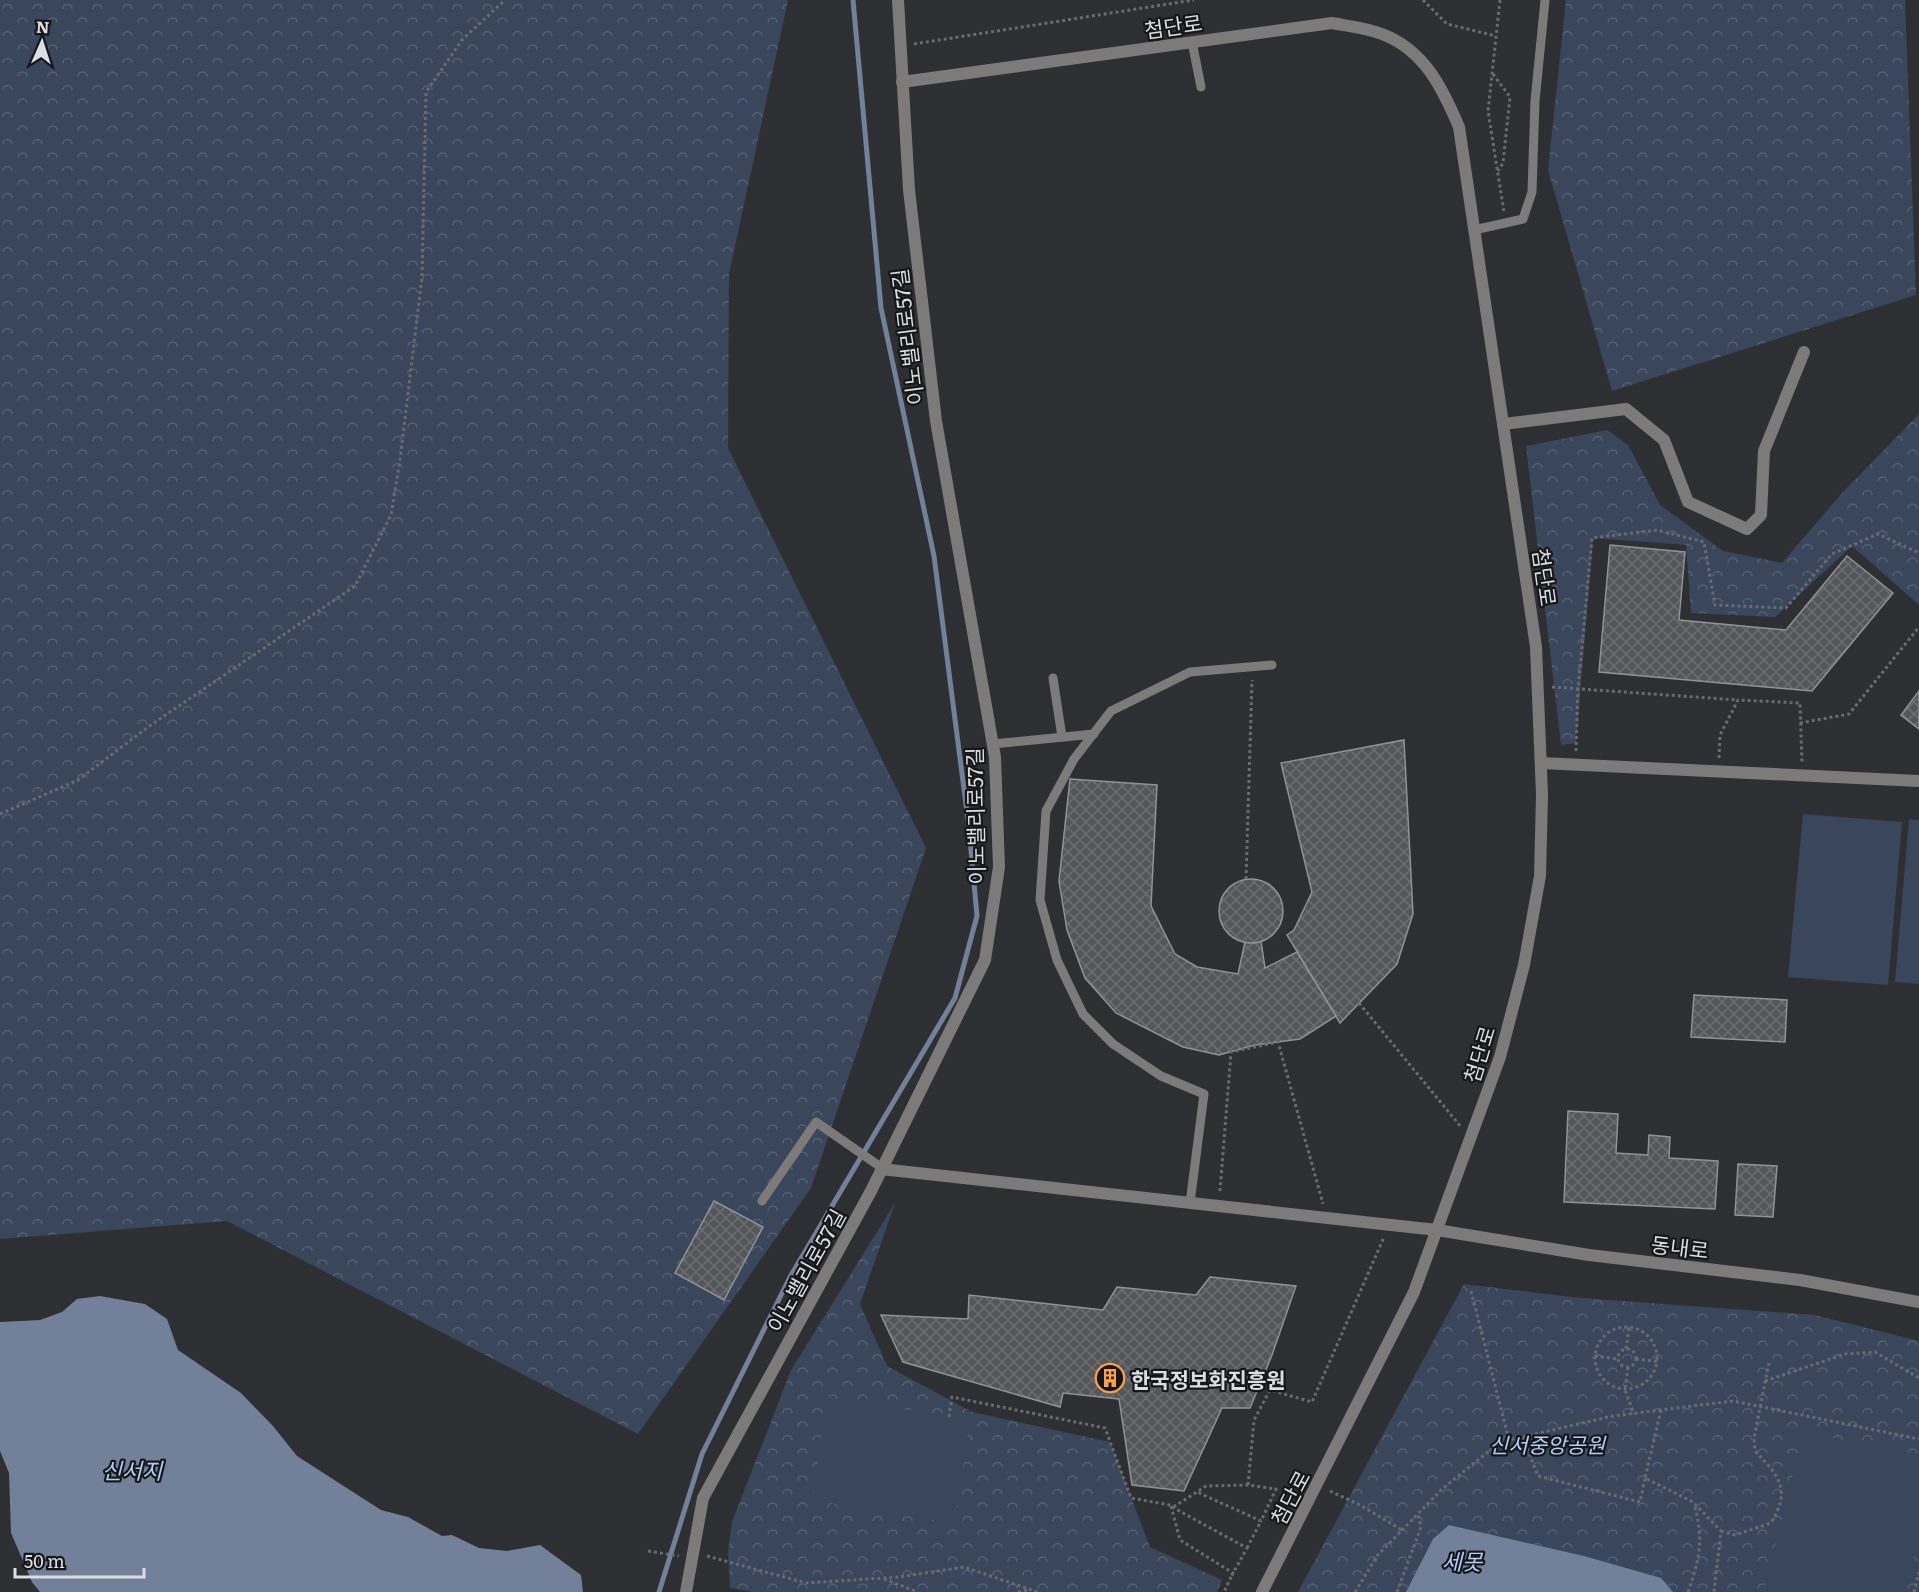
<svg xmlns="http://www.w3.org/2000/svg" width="1919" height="1592" viewBox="0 0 1919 1592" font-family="Literata,'Noto Sans KR',serif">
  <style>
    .forest { fill: url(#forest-crowns) }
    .garden { fill: #39465c }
    .water { fill: #728199 }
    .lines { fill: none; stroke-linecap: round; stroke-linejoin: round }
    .stream { stroke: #728199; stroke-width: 5 }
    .building { fill: url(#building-cross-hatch); stroke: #909296; stroke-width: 1.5 }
    .path { stroke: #696b6e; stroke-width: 3; stroke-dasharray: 3 3; stroke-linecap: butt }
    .service { stroke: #7d7b7a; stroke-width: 9 }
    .minor { stroke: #7d7b7a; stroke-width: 12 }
    .tertiary { stroke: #7d7b7a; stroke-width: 12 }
    .labels { text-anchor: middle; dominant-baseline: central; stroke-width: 4.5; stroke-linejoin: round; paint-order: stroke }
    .street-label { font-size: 21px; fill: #dcdde0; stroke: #161719 }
    .poi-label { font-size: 21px; font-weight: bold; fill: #dcdde0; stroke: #161719; text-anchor: start }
    .park-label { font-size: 21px; font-style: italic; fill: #b2cdfb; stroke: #161719 }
    .water-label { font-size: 22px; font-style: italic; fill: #b0ccf9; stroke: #161719 }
  </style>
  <defs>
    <pattern id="forest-crowns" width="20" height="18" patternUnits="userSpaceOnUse" patternTransform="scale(1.5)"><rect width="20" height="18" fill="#39465c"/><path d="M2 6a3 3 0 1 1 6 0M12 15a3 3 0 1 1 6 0" fill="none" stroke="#556073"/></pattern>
    <pattern id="building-cross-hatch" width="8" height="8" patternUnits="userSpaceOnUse" patternTransform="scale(1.5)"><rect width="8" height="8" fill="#54565a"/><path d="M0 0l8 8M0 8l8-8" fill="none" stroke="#6c6e71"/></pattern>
  </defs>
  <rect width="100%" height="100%" fill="#2d2f33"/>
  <g class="forest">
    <path d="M 0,0 L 788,0 L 729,274 L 728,448 L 926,848 L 811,1188 L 638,1434 L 227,1221 L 0,1239 Z"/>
    <path d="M 1566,0 L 1905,0 L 1916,295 L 1612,391 L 1548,170 Z"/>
    <path d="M 1919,414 L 1919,605 L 1852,546 L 1775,617 L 1691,613 L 1686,545 L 1593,538 L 1576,743 L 1561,745 L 1526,446 L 1607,430 L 1628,445 L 1660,505 L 1723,551 L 1782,563 L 1842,493 Z"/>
    <path d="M 895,1203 L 860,1304 L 887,1366 L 972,1412 L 1110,1442 L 1150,1547 L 1222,1580 L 1217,1592 L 753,1592 L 730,1588 L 728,1551 L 732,1522 L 791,1370 Z"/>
    <path d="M 1464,1284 L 1581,1298 L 1815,1315 L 1919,1341 L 1919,1592 L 1298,1592 Z"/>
  </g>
  <g class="garden">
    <path d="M 1803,814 L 1902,822 L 1888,985 L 1788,977 Z"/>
    <path d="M 1909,819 L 1919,820 L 1919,984 L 1895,982 Z"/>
    <path d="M 828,1397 L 970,1420 L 954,1523 L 812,1500 Z"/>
    <path d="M 1803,1433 L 1919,1454 L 1919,1531 L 1906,1592 L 1764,1592 Z"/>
  </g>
  <g class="water">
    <path d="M 100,1296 L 145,1304 L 167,1319 L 178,1350 L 241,1393 L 273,1426 L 297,1456 L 381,1510 L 408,1517 L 442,1536 L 452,1535 L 479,1548 L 507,1551 L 540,1545 L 581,1575 L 583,1592 L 40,1592 L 32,1582 L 11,1533 L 9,1473 L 0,1451 L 0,1322 L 40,1320 L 62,1312 L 77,1299 Z"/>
    <path d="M 1449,1525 L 1584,1556 L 1661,1578 L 1673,1592 L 1406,1592 L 1433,1539 Z"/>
  </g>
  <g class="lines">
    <path class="stream" d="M 659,1592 L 702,1454 L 790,1277 L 955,998 L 977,916 L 969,828 L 934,556 L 881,308 L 853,0"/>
  </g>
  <g class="building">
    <path d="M 1610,545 L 1685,552 L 1679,620 L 1786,630 L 1847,556 L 1893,593 L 1812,691 L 1599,672 Z"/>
    <path d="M 1919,691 L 1919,729 L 1901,715 Z"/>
    <path d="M 1404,740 L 1413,914 L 1397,964 L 1340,1023 L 1287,935 L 1294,930 L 1312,892 L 1281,763 Z"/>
    <path d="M 1070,779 L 1157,785 L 1151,906 L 1175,954 L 1197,967 L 1238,974 L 1245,942 L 1261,941 L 1265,968 L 1297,952 L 1336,1016 L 1300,1039 L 1255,1045 L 1219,1055 L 1183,1047 L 1116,1013 L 1085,978 L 1067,930 L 1059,881 Z"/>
    <circle cx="1251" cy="911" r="32"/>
    <path d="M 1694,995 L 1787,1000 L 1785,1042 L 1691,1037 Z"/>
    <path d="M 1568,1111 L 1618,1114 L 1616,1153 L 1648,1155 L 1649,1135 L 1670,1137 L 1669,1158 L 1718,1161 L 1715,1209 L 1564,1202 Z"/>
    <path d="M 1738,1164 L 1777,1166 L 1773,1217 L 1735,1215 Z"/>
    <path d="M 714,1201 L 763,1227 L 724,1300 L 675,1273 Z"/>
    <path d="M 1210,1277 L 1296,1286 L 1272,1355 L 1250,1408 L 1222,1408 L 1184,1491 L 1132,1485 L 1119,1399 L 1063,1393 L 1060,1407 L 903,1362 L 881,1315 L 968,1319 L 969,1295 L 1103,1310 L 1117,1287 L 1196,1295 Z"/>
  </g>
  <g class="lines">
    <g class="path">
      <path d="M 1423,0 L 1447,24 L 1496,36"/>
      <path d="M 1500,0 L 1488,111 L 1504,212"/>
      <path d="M 914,44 L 1194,0"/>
      <path d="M 1493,74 L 1510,97 L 1503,163 L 1498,171"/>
      <path d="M 1552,687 L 1738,700"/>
      <path d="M 1800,723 L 1849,714 L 1919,627"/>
      <path d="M 1576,751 L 1578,689 L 1592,538 L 1657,530 L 1704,542 L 1715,605 L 1786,608 L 1832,554 L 1878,534 L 1919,553"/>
      <path d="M 1719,758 L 1720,735 L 1738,700 L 1800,703 L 1802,762"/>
      <path d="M 0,814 L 78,780 L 148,727 L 355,586 L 391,515 L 400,460 L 422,277 L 426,92 L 462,40 L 505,0"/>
      <path d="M 1246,879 L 1252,680"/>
      <path d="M 1359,1003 L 1461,1127"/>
      <path d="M 1220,1191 L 1231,1052 L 1278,1042 L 1323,1204"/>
      <path d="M 1471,1291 L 1509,1440"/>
      <circle cx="1626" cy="1358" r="31"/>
      <circle cx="1627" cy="1358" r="9"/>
      <path d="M 1626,1349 L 1629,1327"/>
      <path d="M 1595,1356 L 1618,1359"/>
      <path d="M 1636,1359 L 1660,1362"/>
      <path d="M 1628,1367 L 1625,1390 L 1634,1414"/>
      <path d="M 1765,1381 L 1845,1354 L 1875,1352 L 1919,1378"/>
      <path d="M 1661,1410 L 1645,1478 L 1693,1502 L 1721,1531 L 1714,1592"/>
      <path d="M 949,1417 L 952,1397 L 1105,1428 L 1131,1498 L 1175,1506 L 1206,1486 L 1248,1485 L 1276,1489 L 1261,1521 L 1197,1492"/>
      <path d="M 1523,1437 L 1538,1476 L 1640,1502 L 1645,1478"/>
      <path d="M 1248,1485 L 1254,1420 L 1270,1390 L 1312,1402 L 1384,1237"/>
      <path d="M 1330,1491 L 1360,1505 L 1402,1530"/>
      <path d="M 1171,1506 L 1180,1540 L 1233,1573 L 1224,1592"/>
      <path d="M 1172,1507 L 1247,1548 L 1231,1577"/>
      <path d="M 1721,1531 L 1735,1535 L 1771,1523 C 1791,1490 1780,1477 1755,1451 L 1754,1438 L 1769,1363"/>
      <path d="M 1247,1548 L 1261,1521"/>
      <path d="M 648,1551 L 679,1556"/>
      <path d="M 707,1556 L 806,1583 L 899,1577 L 964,1567 L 1038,1592"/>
      <path d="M 884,1579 L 918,1592"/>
      <path d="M 1018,1592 L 1028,1590"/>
      <path d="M 1355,1592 L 1377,1556 L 1441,1490 L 1500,1442 L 1613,1416 L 1733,1401 L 1919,1439"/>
      <path d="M 1397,1592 L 1421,1527 L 1418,1514"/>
      <path d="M 1688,1592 C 1700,1558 1704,1538 1694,1504"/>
      <path d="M 1914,1592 L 1919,1572"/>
    </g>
    <g class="service">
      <path d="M 1192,42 L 1201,87"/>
      <path d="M 1474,230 L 1523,219 L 1532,192 L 1535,101 L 1545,0"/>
      <path d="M 1053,678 L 1062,737"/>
      <path d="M 993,744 L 1094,734"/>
      <path d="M 762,1201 L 816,1122 L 885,1170"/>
      <path d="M 1190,1203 L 1204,1094 L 1161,1076 L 1113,1044 L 1083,1014 L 1057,960 L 1040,900 L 1046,811 L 1074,759 L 1111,711 L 1190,672 L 1272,665"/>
    </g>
    <g class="minor">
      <path d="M 1503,424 L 1626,409 L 1664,440 L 1688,502 L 1747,529 L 1761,515 L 1764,451 L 1804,352"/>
      <path d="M 1541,763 L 1919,781"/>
      <path d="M 881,1169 L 1437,1230"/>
      <path d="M 686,1592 L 703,1498 L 871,1191 L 985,960 L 999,867 L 995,757 L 936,421 L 909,190 L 898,0"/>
    </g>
    <g class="tertiary">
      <path d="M 902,82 L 1332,23 C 1348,26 1367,28 1382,34 C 1424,50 1442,87 1459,127 L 1536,647 L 1542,795 L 1540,876 L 1524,965 L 1500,1057 L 1414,1292 L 1262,1592"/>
      <path d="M 1437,1230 L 1589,1255 L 1800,1280 L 1919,1302"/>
    </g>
  </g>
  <defs>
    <g id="building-ring" transform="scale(1.5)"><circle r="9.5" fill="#161719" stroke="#f9a04c" stroke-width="1.5"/><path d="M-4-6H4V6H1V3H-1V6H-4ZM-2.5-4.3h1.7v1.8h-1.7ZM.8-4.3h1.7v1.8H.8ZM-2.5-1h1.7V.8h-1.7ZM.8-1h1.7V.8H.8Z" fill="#f9a04c"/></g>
  </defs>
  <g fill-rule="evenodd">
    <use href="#building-ring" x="1110" y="1378"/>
  </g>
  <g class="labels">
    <g class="street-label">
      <text transform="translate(1173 25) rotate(-8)">첨단로</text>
      <text transform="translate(906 337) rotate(-97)">이노밸리로57길</text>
      <text transform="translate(1546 577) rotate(82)">첨단로</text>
      <text transform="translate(974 816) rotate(-91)">이노밸리로57길</text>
      <text transform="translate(1478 1054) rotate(-73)">첨단로</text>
      <text transform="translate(1680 1246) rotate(7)">동내로</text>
      <text transform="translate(805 1270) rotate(-61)">이노밸리로57길</text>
      <text transform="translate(1289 1497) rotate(-62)">첨단로</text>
    </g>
    <g class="poi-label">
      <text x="1131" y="1378">한국정보화진흥원</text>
    </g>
    <g class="park-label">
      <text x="1547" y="1443">신서중앙공원</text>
    </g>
    <g class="water-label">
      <text x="132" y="1469">신서지</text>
      <text x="1462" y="1560">세못</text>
    </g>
  </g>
  <g transform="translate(42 42) rotate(3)" stroke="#161719" stroke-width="4.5" paint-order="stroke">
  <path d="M0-4.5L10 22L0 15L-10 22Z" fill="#dcdde0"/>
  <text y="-9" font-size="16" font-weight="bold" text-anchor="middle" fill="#dcdde0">N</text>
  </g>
  <path d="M15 1568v9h129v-9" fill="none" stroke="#dcdde0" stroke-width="3"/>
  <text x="24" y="1568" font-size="18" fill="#dcdde0" stroke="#161719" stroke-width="4.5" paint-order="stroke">50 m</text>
</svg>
